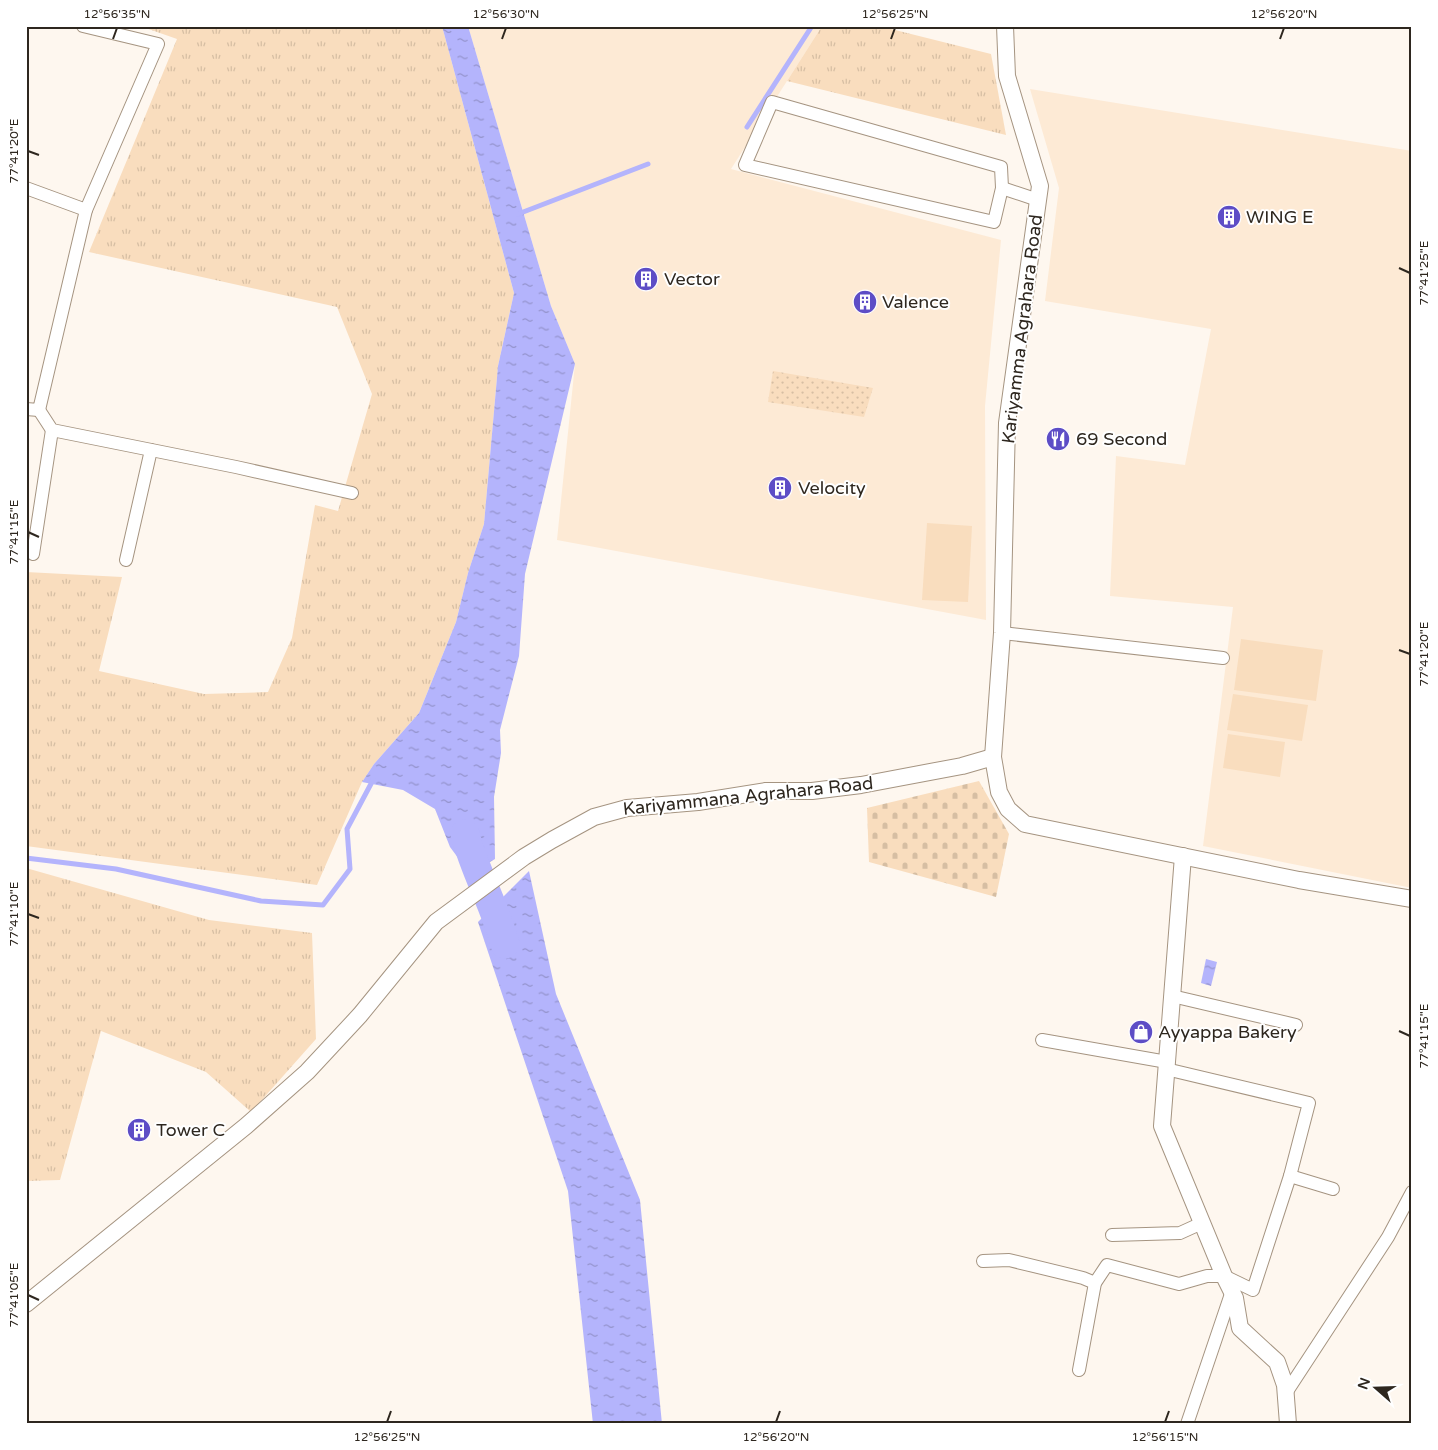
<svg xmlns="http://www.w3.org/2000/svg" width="1438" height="1450" viewBox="0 0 1438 1450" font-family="'Varela Round',sans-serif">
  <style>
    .built { fill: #fdead5 }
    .grass { fill: url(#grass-tufts) }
    .cemetery { fill: url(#cemetery-stones) }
    .park { fill: url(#park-dots) }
    .garden { fill: #f9ddbe }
    .water { fill: url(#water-ripples) }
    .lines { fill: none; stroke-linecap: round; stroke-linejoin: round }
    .stream { stroke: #b4b4fc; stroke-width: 5 }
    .river { stroke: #b4b4fc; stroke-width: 29 }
    .minor-casing { stroke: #a59481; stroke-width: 14 }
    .tertiary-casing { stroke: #a59481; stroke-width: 18 }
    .minor { stroke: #fff; stroke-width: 12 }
    .tertiary { stroke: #fff; stroke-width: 16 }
    .ticks { fill: none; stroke: #2e271f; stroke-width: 2 }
    .labels { text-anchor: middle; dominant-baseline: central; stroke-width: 4; stroke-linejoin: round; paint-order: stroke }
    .poi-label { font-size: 18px; fill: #2e271f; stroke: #fff; text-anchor: start }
    .street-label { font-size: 18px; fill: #2e271f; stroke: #fff }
    .neatline { fill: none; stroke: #2e271f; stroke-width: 2 }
    .ticks-label { font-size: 12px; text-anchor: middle; fill: #2e271f }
  </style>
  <defs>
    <pattern id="grass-tufts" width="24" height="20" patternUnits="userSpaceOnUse" patternTransform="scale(1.25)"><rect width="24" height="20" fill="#f9ddbe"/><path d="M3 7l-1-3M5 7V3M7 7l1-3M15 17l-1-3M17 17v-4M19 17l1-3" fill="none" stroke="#d6bea3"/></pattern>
    <pattern id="cemetery-stones" width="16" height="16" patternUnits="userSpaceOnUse" patternTransform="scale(1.25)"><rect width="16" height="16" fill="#f9ddbe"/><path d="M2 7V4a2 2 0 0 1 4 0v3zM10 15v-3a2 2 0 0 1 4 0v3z" fill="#d6bea3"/></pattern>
    <pattern id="park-dots" width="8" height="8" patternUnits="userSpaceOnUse" patternTransform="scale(1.25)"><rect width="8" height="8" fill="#f9ddbe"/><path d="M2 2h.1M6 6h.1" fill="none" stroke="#d6bea3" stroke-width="1.8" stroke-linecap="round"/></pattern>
    <pattern id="water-ripples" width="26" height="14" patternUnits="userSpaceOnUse" patternTransform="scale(1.25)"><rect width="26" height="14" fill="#b4b4fc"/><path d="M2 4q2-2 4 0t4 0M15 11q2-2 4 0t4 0" fill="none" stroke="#9392cb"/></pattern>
  </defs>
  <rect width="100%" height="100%" fill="#fef7ef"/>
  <g class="built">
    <path d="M 468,26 L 822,26 L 731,169 L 1001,240 L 985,406 L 986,620 L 557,540 L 575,364 L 551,306 Z"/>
    <path d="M 1030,89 L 1412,151 L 1412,888 L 1203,846 L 1233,607 L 1110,596 L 1116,456 L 1185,465 L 1211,329 L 1045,301 L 1059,188 Z"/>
  </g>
  <g class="grass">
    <path d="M 140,26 L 442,26 L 514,293 L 498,366 L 484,524 L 468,573 L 456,622 L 419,713 L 374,764 L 362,782 L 317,885 L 26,846 L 26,572 L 122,577 L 99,671 L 204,694 L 268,692 L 292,638 L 315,505 L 338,511 L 372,394 L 337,307 L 89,252 L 177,39 Z"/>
    <path d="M 822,26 L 879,26 L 991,54 L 1006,135 L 787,81 Z"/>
    <path d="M 26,868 L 209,920 L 312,933 L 316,1039 L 251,1112 L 206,1072 L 101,1031 L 60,1180 L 26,1181 Z"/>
  </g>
  <path class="cemetery" d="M 979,781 L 1009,834 L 996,897 L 869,862 L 867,808 Z"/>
  <path class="park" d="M 773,371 L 873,388 L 864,417 L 768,402 Z"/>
  <g class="garden">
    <path d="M 927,523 L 972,526 L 968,602 L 922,600 Z"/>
    <path d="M 1241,639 L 1323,650 L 1316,701 L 1234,690 Z"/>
    <path d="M 1233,694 L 1308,705 L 1302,741 L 1227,730 Z"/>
    <path d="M 1228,734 L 1285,742 L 1280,777 L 1223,768 Z"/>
  </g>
  <g class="water">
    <path d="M 442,26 L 468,26 L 551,306 L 575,364 L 525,574 L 519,656 L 500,730 L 501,753 L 494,797 L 495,859 L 470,874 L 450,847 L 435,809 L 403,790 L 362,782 L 374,764 L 419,713 L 456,622 L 468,573 L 484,524 L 498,366 L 514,293 Z"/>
    <path d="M 529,871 L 556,994 L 640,1200 L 662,1424 L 593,1424 L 568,1191 L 478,922 Z"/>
    <path d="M 1206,959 L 1217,962 L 1211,986 L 1201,983 Z"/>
  </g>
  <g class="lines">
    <g class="stream">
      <path d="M 747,127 L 812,26"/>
      <path d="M 518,214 L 648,164"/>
      <path d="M 26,858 L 116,869 L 261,901 L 323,905 L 350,869 L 347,829 L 373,780"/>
    </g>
    <path class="river" d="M 465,834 C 475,872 495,906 505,944"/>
    <g class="minor-casing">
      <g id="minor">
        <path d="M 772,102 L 1001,167 L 1002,188 L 994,222 L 745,165 Z"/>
        <path d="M 26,188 L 86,210"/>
        <path d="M 1002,188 L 1038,200"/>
        <path d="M 26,409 L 39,410 L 86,210 L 158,44 L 83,26"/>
        <path d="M 39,410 L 52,430 L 236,467 L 352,493"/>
        <path d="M 33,554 L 52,430"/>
        <path d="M 126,560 L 151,450"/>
        <path d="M 1002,633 L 1223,658"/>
        <path d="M 1172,996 L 1296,1025"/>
        <path d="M 1042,1040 L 1167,1062"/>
        <path d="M 1290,1176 L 1333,1189"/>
        <path d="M 1112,1235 L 1180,1233 L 1202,1223"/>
        <path d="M 983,1261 L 1009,1260 L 1083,1278 L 1095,1283"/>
        <path d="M 1079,1370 L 1095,1283 L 1107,1265 L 1179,1284 L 1207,1276 L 1224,1276 L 1253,1290 L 1290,1176 L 1309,1103 L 1166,1069"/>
        <path d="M 1286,1393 L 1388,1237 L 1412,1192"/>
        <path d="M 1187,1424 L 1232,1291"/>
      </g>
    </g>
    <g class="tertiary-casing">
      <g id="tertiary">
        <path d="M 1005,26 L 1007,76 L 1040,186 L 1007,423 L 1002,633 L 993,757 L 999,792 L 1008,809 L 1025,824 L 1299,880 L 1412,899"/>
        <path d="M 1183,856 L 1162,1126 L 1224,1276 L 1235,1298 L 1240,1328 L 1277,1362 L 1285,1385 L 1288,1424"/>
        <path d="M 26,1304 L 246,1126 L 307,1072 L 360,1015 L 436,922 L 524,857 L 552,840 L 594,817 L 627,808 L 698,802 L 766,791 L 812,791 L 861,785 L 962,766 L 993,757"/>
      </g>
    </g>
    <use href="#minor" class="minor"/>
    <use href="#tertiary" class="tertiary"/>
  </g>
  <path class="ticks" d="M 113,39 L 117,28M 502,39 L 506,28M 891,39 L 895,28M 1280,39 L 1284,28M 28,151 L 39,155M 1399,268 L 1410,273M 28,532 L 39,537M 1399,650 L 1410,654M 28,914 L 39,918M 1399,1031 L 1410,1036M 28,1295 L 39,1300M 387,1422 L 391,1411M 776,1422 L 780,1411M 1165,1422 L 1169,1411"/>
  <defs>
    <g id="building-disc" transform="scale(1.25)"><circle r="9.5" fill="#5d4dc6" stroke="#fff"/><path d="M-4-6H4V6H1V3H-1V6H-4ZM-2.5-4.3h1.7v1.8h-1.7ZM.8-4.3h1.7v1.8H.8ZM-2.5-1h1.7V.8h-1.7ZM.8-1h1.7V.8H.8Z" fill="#fff"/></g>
    <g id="restaurant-disc" transform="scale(1.25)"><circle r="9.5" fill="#5d4dc6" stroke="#fff"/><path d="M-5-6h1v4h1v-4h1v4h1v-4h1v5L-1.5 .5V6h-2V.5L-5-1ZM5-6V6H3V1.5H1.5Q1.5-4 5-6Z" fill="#fff"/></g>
    <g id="shop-disc" transform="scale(1.25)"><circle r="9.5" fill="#5d4dc6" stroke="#fff"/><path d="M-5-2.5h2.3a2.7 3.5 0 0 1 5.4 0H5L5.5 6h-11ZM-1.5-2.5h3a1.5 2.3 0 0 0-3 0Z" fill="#fff"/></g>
  </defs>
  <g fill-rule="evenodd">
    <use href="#building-disc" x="1229" y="217"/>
    <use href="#building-disc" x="646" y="279"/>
    <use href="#building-disc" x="865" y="302"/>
    <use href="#restaurant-disc" x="1058" y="439"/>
    <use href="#building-disc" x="780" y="488"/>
    <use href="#shop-disc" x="1141" y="1032"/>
    <use href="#building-disc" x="139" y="1130"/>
  </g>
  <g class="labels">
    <g class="poi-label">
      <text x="1246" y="217">WING E</text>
      <text x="664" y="279">Vector</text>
      <text x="882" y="302">Valence</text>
      <text x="1076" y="439">69 Second</text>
      <text x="798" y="488">Velocity</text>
      <text x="1158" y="1032">Ayyappa Bakery</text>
      <text x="156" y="1130">Tower C</text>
    </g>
    <g class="street-label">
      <text transform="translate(1022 329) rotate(-83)">Kariyamma Agrahara Road</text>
      <text transform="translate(748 796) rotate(-6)">Kariyammana Agrahara Road</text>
    </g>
  </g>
  <rect width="1438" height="1450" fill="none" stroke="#ffffff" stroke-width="55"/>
  <g transform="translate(1376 1388) rotate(290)" stroke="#ffffff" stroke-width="4" paint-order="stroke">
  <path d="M0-4L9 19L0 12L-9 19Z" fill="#2e271f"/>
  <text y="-8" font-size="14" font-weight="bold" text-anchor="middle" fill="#2e271f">N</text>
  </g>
  <rect x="28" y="28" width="1382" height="1394" class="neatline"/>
  <g class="ticks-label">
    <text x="117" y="18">12°56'35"N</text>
    <text x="506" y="18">12°56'30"N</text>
    <text x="895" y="18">12°56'25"N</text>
    <text x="1284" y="18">12°56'20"N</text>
    <text transform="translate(14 151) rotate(-90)" y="4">77°41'20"E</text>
    <text transform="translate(1424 273) rotate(-90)" y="4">77°41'25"E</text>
    <text transform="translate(14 532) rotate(-90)" y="4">77°41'15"E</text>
    <text transform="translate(1424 654) rotate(-90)" y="4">77°41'20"E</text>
    <text transform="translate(14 914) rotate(-90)" y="4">77°41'10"E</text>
    <text transform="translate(1424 1036) rotate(-90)" y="4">77°41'15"E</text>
    <text transform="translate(14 1295) rotate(-90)" y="4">77°41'05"E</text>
    <text x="387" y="1441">12°56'25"N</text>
    <text x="776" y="1441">12°56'20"N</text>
    <text x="1165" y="1441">12°56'15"N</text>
  </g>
</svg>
